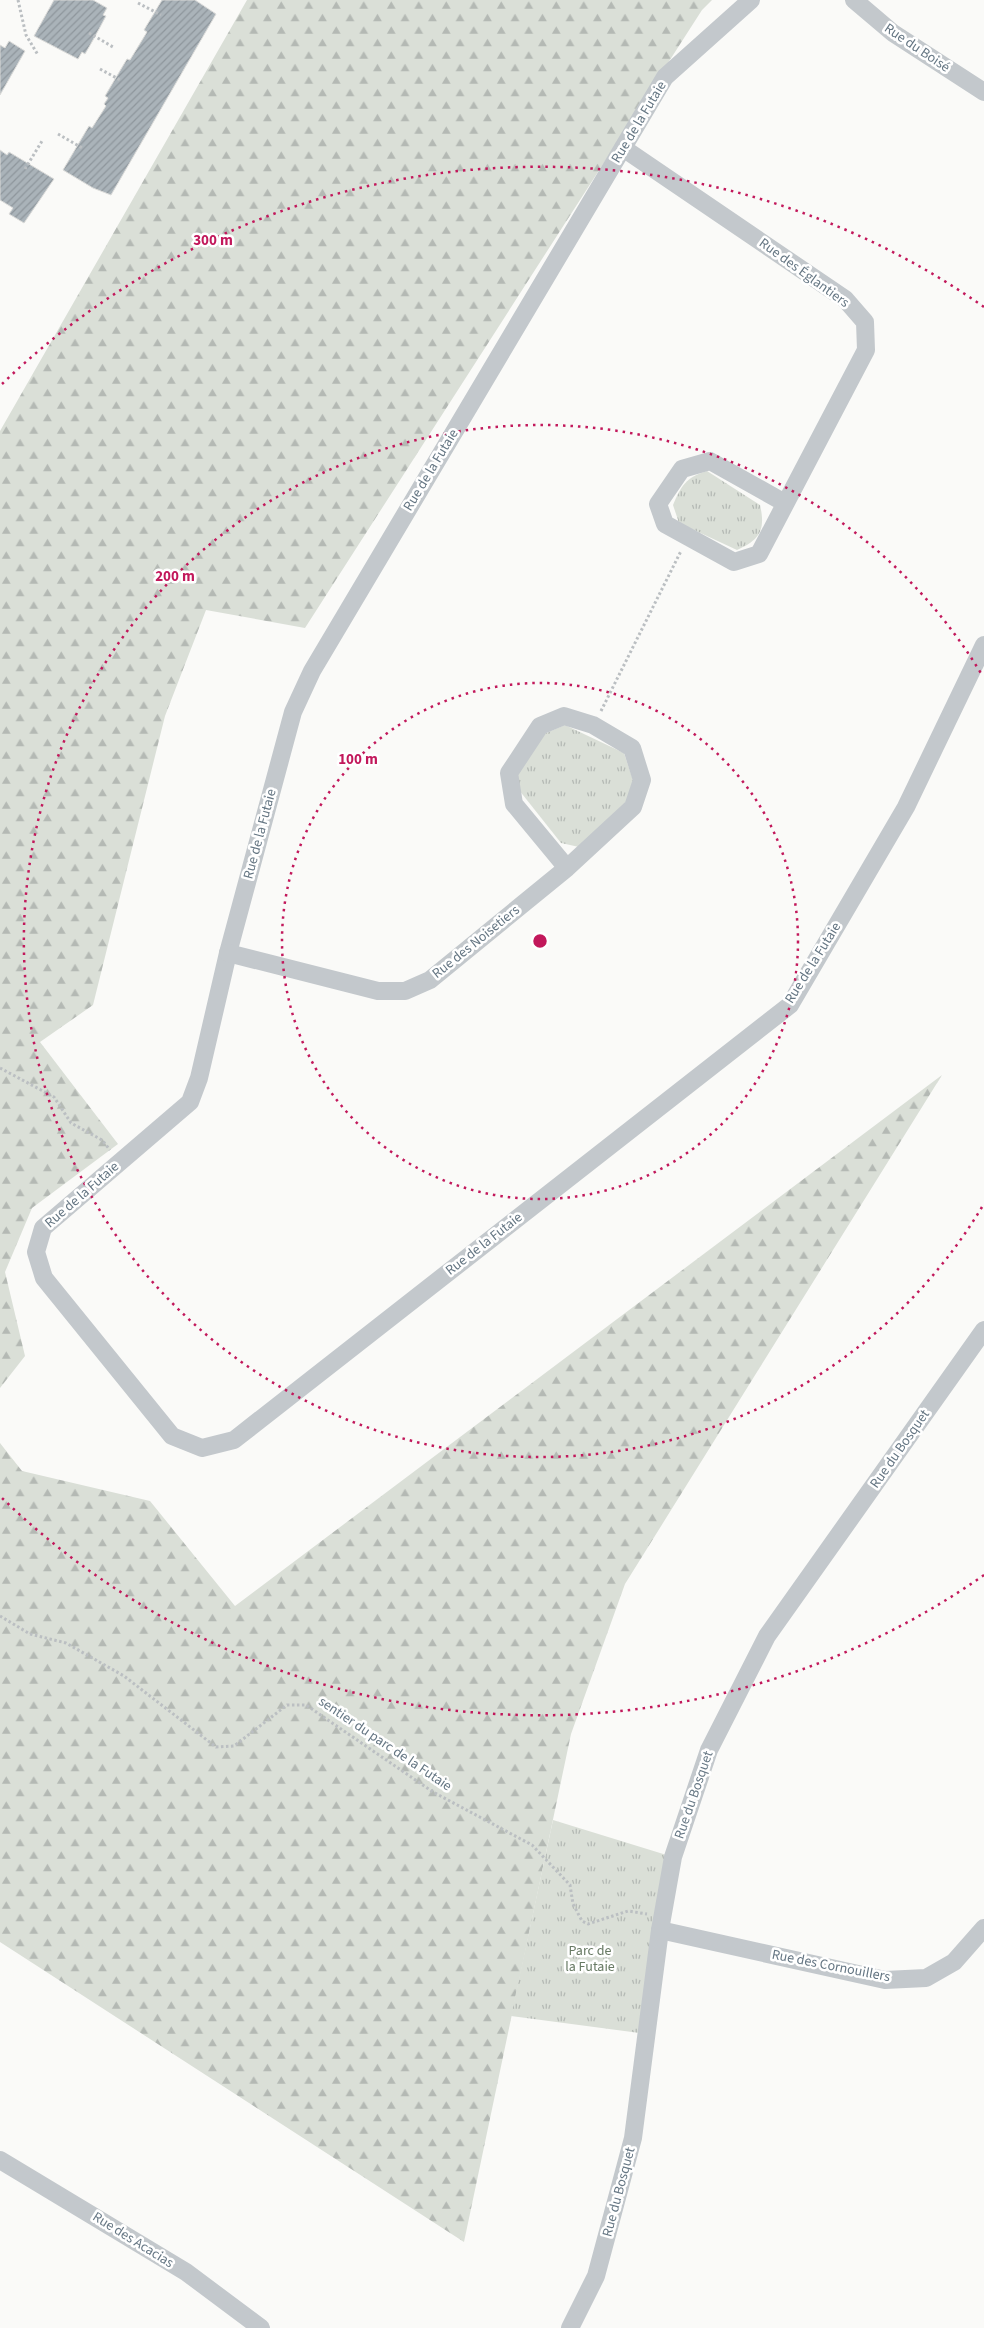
<svg xmlns="http://www.w3.org/2000/svg" width="984" height="2328" viewBox="0 0 984 2328" font-family="'Source Sans 3',sans-serif">
  <style>
    .forest { fill: url(#forest-firs) }
    .park { fill: url(#park-tufts) }
    .building { fill: url(#building-hatch); stroke: #dcdcda }
    .lines { fill: none; stroke-linecap: round; stroke-linejoin: round }
    .path { stroke: #bbbfc2; stroke-width: 3; stroke-dasharray: 2.5 2.5; stroke-linecap: butt }
    .minor { stroke: #c3c8cc; stroke-width: 18 }
    .ring { fill: none; stroke: #c2185b; stroke-width: 2.5; stroke-dasharray: 2.5 5 }
    .labels { text-anchor: middle; dominant-baseline: central; stroke-width: 5; stroke-linejoin: round; paint-order: stroke }
    .street-label { font-size: 14px; fill: #657683; stroke: #fff }
    .park-label { font-size: 14px; fill: #687a64; stroke: #fff }
    .centre { fill: #c2185b; stroke: #fff; stroke-width: 2.5 }
    .ring-label { font-size: 15px; text-anchor: middle; font-weight: bold; fill: #c2185b; stroke: #fff; stroke-width: 5; stroke-linejoin: round; paint-order: stroke }
  </style>
  <defs>
    <pattern id="forest-firs" width="22" height="20" patternUnits="userSpaceOnUse" patternTransform="scale(1.25)"><rect width="22" height="20" fill="#dadfd7"/><path d="M5 1l3.5 6h-7zM16 11l3.5 6h-7z" fill="#b4b9b4"/></pattern>
    <pattern id="park-tufts" width="24" height="20" patternUnits="userSpaceOnUse" patternTransform="scale(1.25)"><rect width="24" height="20" fill="#dadfd7"/><path d="M3 7l-1-3M5 7V3M7 7l1-3M15 17l-1-3M17 17v-4M19 17l1-3" fill="none" stroke="#b4b9b4"/></pattern>
    <pattern id="building-hatch" width="6" height="6" patternUnits="userSpaceOnUse" patternTransform="scale(1.25)"><rect width="6" height="6" fill="#aab3b9"/><path d="M-1 1l2-2M0 6l6-6M5 7l2-2" fill="none" stroke="#8e969c"/></pattern>
  </defs>
  <rect width="100%" height="100%" fill="#fafaf8"/>
  <g class="forest">
    <path d="M 247,0 L 712,0 L 702,10 L 305,628 L 206,610 L 165,716 L 93,1005 L 40,1042 L 118,1144 L 32,1208 L 5,1272 L 25,1356 L 0,1388 L 0,431 Z"/>
    <path d="M 942,1075 L 625,1584 L 571,1734 L 464,2242 L 0,1942 L 0,1443 L 22,1471 L 150,1501 L 235,1606 Z"/>
  </g>
  <g class="park">
    <path d="M 707,471 L 760,505 C 766,531 759,540 737,550 L 679,523 L 673,505 C 681,486 686,477 707,471 Z"/>
    <path d="M 565,725 L 624,753 L 633,780 L 627,801 L 579,847 L 561,843 L 519,790 L 517,774 L 544,734 Z"/>
    <path d="M 553,1820 L 673,1857 L 647,2034 L 511,2016 Z"/>
  </g>
  <g class="building">
    <path d="M 54,0 L 93,0 L 107,8 L 103,15 L 106,16 L 93,40 L 85,54 L 82,52 L 78,59 L 34,36 Z"/>
    <path d="M 162,0 L 195,0 L 216,14 L 111,195 L 93,188 L 63,170 L 89,126 L 92,128 L 106,106 L 104,104 L 108,98 L 105,96 L 127,59 L 130,60 L 147,32 L 144,30 Z"/>
    <path d="M 9,41 L 25,51 L 0,95 L 0,45 L 5,48 Z"/>
    <path d="M 0,150 L 7,155 L 9,152 L 54,179 L 24,223 L 9,214 L 13,208 L 0,200 Z"/>
  </g>
  <g class="lines">
    <g class="path">
      <path d="M 18,0 L 26,35 L 38,55"/>
      <path d="M 138,3 L 161,15"/>
      <path d="M 89,33 L 113,47"/>
      <path d="M 100,69 L 122,81"/>
      <path d="M 58,134 L 84,149"/>
      <path d="M 25,169 L 42,141"/>
      <path d="M 601,711 L 681,551"/>
      <path d="M 0,1068 L 54,1097 L 71,1123 L 102,1140 L 110,1150"/>
      <path d="M 0,1616 L 30,1634 L 66,1643 L 124,1676 L 216,1747 L 234,1746 L 287,1705 L 306,1705 L 433,1792 L 532,1845 L 570,1885 L 573,1904 L 582,1921 L 588,1924 L 628,1911 L 647,1914"/>
    </g>
    <g class="minor">
      <path d="M 751,0 L 665,77 L 312,671 L 293,712 L 228,953 L 199,1078 L 190,1102 L 43,1228 L 36,1252 L 44,1278 L 172,1436 L 202,1448 L 234,1440 L 790,1005 L 906,807 L 984,645"/>
      <path d="M 854,0 L 893,33 L 984,92"/>
      <path d="M 623,148 L 845,299 L 865,322 L 866,350 L 759,554 L 734,562 L 665,524 L 658,504 L 682,469 L 710,461 L 785,503"/>
      <path d="M 228,953 L 378,991 L 405,991 L 430,980 L 567,868 L 633,807 L 642,780 L 632,748 L 593,725 L 564,716 L 540,726 L 509,773 L 514,804 L 567,868"/>
      <path d="M 660,1930 L 885,1980 L 926,1978 L 954,1962 L 984,1928"/>
      <path d="M 0,2160 L 186,2272 L 261,2328"/>
      <path d="M 570,2328 L 596,2276 L 633,2138 L 660,1930 L 673,1857 L 709,1750 L 767,1636 L 984,1330"/>
    </g>
  </g>
  <g class="ring">
    <circle cx="540" cy="941" r="258"/>
    <path d="M982 1207A516 516 0 1 1 982 675"/>
    <path d="M984 1575A774 774 0 0 1 2 1498M2 384A774 774 0 0 1 984 307"/>
  </g>
  <g class="labels">
    <g class="street-label">
      <text transform="translate(917 48) rotate(34)">Rue du Boisé</text>
      <text transform="translate(639 122) rotate(-59)">Rue de la Futaie</text>
      <text transform="translate(804 273) rotate(36)">Rue des Églantiers</text>
      <text transform="translate(431 470) rotate(-59)">Rue de la Futaie</text>
      <text transform="translate(260 834) rotate(-75)">Rue de la Futaie</text>
      <text transform="translate(476 942) rotate(-39)">Rue des Noisetiers</text>
      <text transform="translate(813 963) rotate(-58)">Rue de la Futaie</text>
      <text transform="translate(82 1195) rotate(-41)">Rue de la Futaie</text>
      <text transform="translate(484 1244) rotate(-38)">Rue de la Futaie</text>
      <text transform="translate(900 1449) rotate(-55)">Rue du Bosquet</text>
      <text transform="translate(385 1744) rotate(34)">sentier du parc de la Futaie</text>
      <text transform="translate(694 1795) rotate(-71)">Rue du Bosquet</text>
      <text transform="translate(831 1966) rotate(11)">Rue des Cornouillers</text>
      <text transform="translate(619 2192) rotate(-75)">Rue du Bosquet</text>
      <text transform="translate(133 2240) rotate(32)">Rue des Acacias</text>
    </g>
    <g class="park-label">
      <text x="590" y="1951">Parc de<tspan x="590" dy="16">la Futaie</tspan></text>
    </g>
  </g>
  <circle cx="540" cy="941" r="8" class="centre"/>
  <g class="ring-label">
    <text x="213" y="245">300 m</text>
    <text x="175" y="581">200 m</text>
    <text x="358" y="764">100 m</text>
  </g>
</svg>
